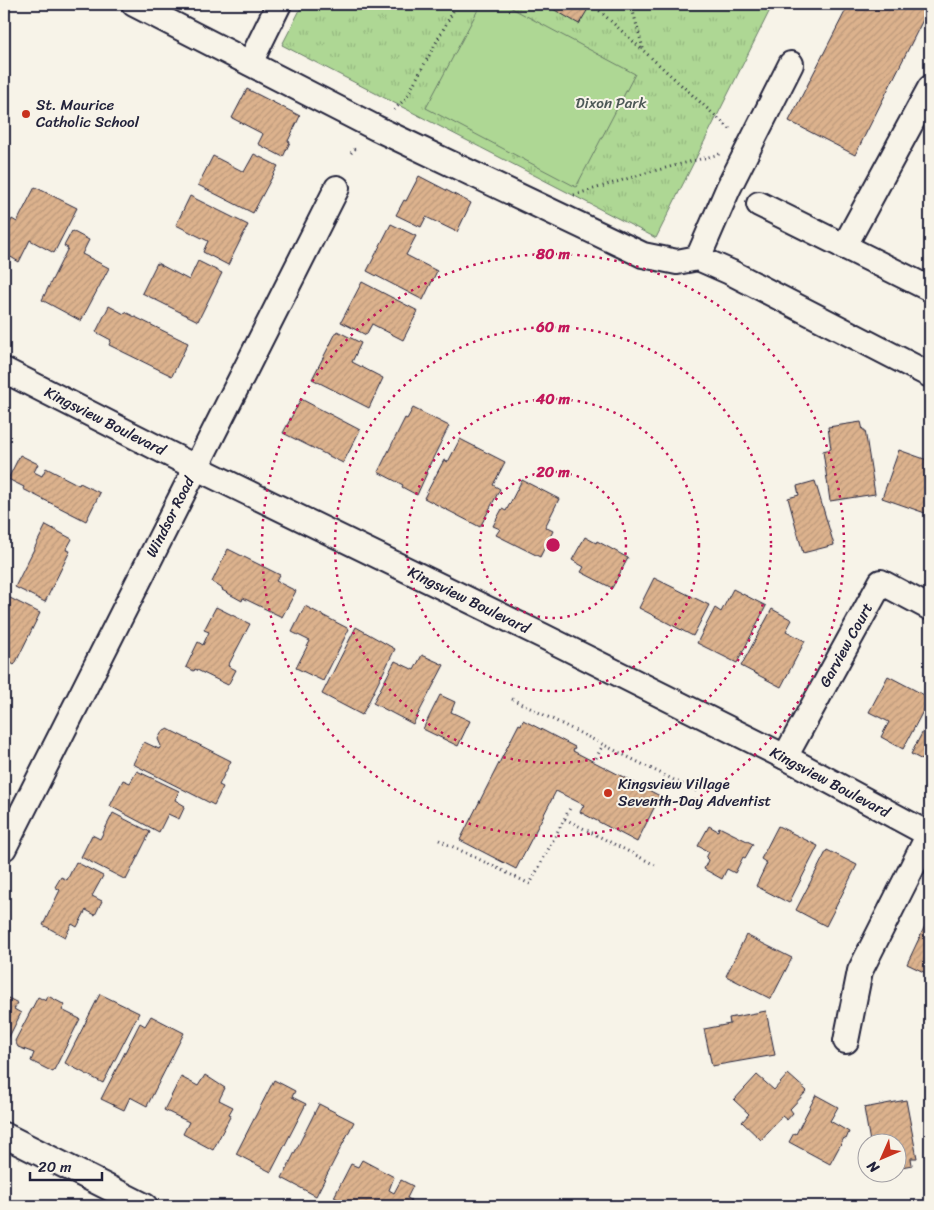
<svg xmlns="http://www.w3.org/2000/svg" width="934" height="1210" viewBox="0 0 934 1210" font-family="Sriracha,sans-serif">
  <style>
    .grass { fill: url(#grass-tufts); stroke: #687c68 }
    .pitch { fill: #aed794; stroke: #687c68 }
    .building { fill: url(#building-hatch); stroke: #22223b }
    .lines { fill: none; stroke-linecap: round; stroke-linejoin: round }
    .minor-casing { stroke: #22223b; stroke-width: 28 }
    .path { stroke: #22223b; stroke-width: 3; stroke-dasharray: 1 4; stroke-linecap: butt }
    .minor { stroke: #f7f3e8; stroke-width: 24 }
    .ring { fill: none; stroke: #c2185b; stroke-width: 2.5; stroke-dasharray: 2.5 5 }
    .poi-dot { fill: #c8321e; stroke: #f7f3e8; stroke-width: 2 }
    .labels { text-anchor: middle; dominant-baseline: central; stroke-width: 4; stroke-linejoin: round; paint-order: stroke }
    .park-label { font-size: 15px; fill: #4c5856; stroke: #f7f3e8 }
    .poi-label { font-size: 15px; fill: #22223b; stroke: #f7f3e8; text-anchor: start }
    .street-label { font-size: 15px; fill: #22223b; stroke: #f7f3e8 }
    .centre { fill: #c2185b; stroke: #f7f3e8; stroke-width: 2.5 }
    .ring-label { font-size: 15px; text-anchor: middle; font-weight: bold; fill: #c2185b; stroke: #f7f3e8; stroke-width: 4; stroke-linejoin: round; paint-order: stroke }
  </style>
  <defs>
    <pattern id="grass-tufts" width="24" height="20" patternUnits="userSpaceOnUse" patternTransform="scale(1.25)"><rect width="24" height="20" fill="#aed794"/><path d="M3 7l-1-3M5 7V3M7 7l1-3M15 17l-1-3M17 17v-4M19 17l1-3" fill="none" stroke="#95b880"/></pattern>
    <pattern id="building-hatch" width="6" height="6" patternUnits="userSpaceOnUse" patternTransform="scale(1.25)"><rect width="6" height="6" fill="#dcb28d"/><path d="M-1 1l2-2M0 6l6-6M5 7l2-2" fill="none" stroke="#bc997b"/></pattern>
  </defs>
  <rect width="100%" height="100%" fill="#f7f3e8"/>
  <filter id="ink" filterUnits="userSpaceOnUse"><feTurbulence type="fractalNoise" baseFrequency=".02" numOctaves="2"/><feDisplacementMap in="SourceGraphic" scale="10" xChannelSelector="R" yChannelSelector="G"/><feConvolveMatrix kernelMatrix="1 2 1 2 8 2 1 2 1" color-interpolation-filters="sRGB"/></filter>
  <g filter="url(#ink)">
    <path class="grass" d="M 303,4 L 773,4 L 656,238 L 282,45 Z"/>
    <path class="pitch" d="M 481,4 L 504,4 L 635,74 L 576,187 L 426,108 Z"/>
    <g class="building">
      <path d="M 556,4 L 579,4 L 588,9 L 579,24 L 553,9 Z"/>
      <path d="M 849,4 L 926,4 L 930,6 L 855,155 L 789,121 Z"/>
      <path d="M 247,89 L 300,116 L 288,141 L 290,142 L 283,157 L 258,144 L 263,134 L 232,118 Z"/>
      <path d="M 254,154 L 278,166 L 253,213 L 198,185 L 213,156 L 244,172 Z"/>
      <path d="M 419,176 L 471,203 L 457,232 L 426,217 L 421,227 L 396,215 L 404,200 L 406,201 Z"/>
      <path d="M 35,187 L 77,208 L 54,253 L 30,240 L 19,262 L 4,253 L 4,235 L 12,219 L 17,222 Z"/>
      <path d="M 190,196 L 248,225 L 228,265 L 203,252 L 208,241 L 176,225 Z"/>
      <path d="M 391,224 L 416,236 L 406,255 L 437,271 L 423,300 L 367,271 Z"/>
      <path d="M 72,231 L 89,240 L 82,254 L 109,268 L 81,321 L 42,300 L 68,248 L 64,246 Z"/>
      <path d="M 198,261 L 222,273 L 198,321 L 142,293 L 157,263 L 189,280 Z"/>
      <path d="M 362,282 L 418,311 L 403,340 L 372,324 L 366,335 L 341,322 Z"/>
      <path d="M 109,306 L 124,314 L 125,312 L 188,343 L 172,376 L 109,345 L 111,340 L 96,332 Z"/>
      <path d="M 337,331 L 361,343 L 352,362 L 383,378 L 369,408 L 312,379 Z"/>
      <path d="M 301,399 L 360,430 L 343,463 L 283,433 Z"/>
      <path d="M 413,408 L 449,426 L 426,472 L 427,473 L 417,495 L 402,487 L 403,485 L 378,472 L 405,418 L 407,419 Z"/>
      <path d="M 861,422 L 863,430 L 865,430 L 875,494 L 830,501 L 823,451 L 831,449 L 828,427 Z"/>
      <path d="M 460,439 L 505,462 L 493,485 L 500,489 L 480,527 L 424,498 L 444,460 L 448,462 Z"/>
      <path d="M 899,450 L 930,461 L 930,497 L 925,513 L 882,498 Z"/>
      <path d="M 20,455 L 38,464 L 34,472 L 42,476 L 46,468 L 79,485 L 80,483 L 100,493 L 86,521 L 23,489 L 24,487 L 8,479 Z"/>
      <path d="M 522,480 L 559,499 L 545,527 L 553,531 L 540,557 L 496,535 L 500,529 L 493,526 L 502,509 L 506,511 Z"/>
      <path d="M 815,481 L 834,545 L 803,553 L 788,498 L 799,495 L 797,486 Z"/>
      <path d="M 46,525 L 72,539 L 66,550 L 70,551 L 45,602 L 15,587 Z"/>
      <path d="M 585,537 L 596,543 L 597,541 L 628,558 L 612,588 L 581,572 L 584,567 L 572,560 Z"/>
      <path d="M 228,549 L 280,575 L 276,581 L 296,591 L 282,617 L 243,598 L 242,601 L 222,590 L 223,589 L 212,582 Z"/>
      <path d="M 654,578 L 709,605 L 693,636 L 639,608 Z"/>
      <path d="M 733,589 L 766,606 L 737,663 L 697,643 L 715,608 L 721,612 Z"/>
      <path d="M 4,595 L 40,613 L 15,664 L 14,665 L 11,663 L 5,675 Z"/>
      <path d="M 305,606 L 349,629 L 323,681 L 296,668 L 310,641 L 292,632 Z"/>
      <path d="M 216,607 L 250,624 L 228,666 L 236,670 L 228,685 L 195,669 L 194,671 L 186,667 L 198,642 L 203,645 L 209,632 L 204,630 Z"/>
      <path d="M 772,609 L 792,620 L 786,631 L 805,641 L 781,687 L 741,666 Z"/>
      <path d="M 356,627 L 395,649 L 362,715 L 322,694 Z"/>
      <path d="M 422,655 L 444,665 L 413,724 L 373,703 L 395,661 L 414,670 Z"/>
      <path d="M 888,676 L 930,698 L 903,749 L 881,737 L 889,722 L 869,712 Z"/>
      <path d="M 440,695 L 455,702 L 451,712 L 470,721 L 458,746 L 423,729 Z"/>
      <path d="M 930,718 L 930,764 L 911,754 Z"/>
      <path d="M 523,720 L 575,747 L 573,751 L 660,796 L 637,842 L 580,812 L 584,805 L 556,791 L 516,869 L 460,840 L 519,724 L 521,725 Z"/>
      <path d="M 168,729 L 231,761 L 219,785 L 223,787 L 214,805 L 133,764 L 144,742 L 159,749 L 161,746 L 158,739 L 162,732 Z"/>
      <path d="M 137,771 L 179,791 L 175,800 L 185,806 L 179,819 L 168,814 L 159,832 L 110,806 L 123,780 L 130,783 Z"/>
      <path d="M 113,813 L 150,832 L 126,880 L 81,857 L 92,835 L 100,839 Z"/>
      <path d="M 709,826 L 718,831 L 719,827 L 753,844 L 745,858 L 743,857 L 735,873 L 727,869 L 722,879 L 704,869 L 708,860 L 706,858 L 709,852 L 698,846 Z"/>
      <path d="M 778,826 L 818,846 L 789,903 L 756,886 L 767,863 L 761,859 Z"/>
      <path d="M 827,850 L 857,865 L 826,926 L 796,910 Z"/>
      <path d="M 76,862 L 103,876 L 92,896 L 102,901 L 95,915 L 86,910 L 77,927 L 72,924 L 65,937 L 43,925 L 60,890 L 55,887 L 61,877 L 67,880 Z"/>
      <path d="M 930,915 L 930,975 L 907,964 Z"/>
      <path d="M 746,935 L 792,958 L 771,999 L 726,976 Z"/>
      <path d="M 100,994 L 139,1013 L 103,1083 L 65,1063 Z"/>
      <path d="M 4,996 L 18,1003 L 14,1009 L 21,1013 L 4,1047 Z"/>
      <path d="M 48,996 L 65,1005 L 62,1010 L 80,1019 L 53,1072 L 31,1061 L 34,1053 L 18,1047 L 15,1041 L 38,997 L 46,1001 Z"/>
      <path d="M 766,1011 L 775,1055 L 712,1066 L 704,1029 L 730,1024 L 729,1018 Z"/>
      <path d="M 151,1016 L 184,1033 L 147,1106 L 130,1097 L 124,1110 L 101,1099 L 140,1023 L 145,1026 Z"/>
      <path d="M 788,1074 L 807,1091 L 790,1109 L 793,1113 L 787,1120 L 782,1116 L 761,1140 L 742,1122 L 749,1114 L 734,1100 L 757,1075 L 774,1090 Z"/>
      <path d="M 205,1075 L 225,1088 L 219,1100 L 233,1107 L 229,1114 L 231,1115 L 213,1150 L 183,1134 L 189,1122 L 164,1110 L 181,1077 L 198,1086 Z"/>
      <path d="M 274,1080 L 295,1091 L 292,1097 L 306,1104 L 271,1172 L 236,1154 Z"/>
      <path d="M 816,1095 L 838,1107 L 830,1121 L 849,1132 L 846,1139 L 844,1138 L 830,1164 L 789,1142 L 794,1133 L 796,1134 Z"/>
      <path d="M 906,1100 L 917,1158 L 911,1158 L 912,1165 L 896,1168 L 896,1142 L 870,1142 L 864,1108 Z"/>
      <path d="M 319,1104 L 354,1122 L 316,1196 L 282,1178 Z"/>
      <path d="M 362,1160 L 394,1177 L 389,1190 L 394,1193 L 401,1180 L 413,1186 L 407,1198 L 411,1200 L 408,1206 L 352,1206 L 334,1197 L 351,1164 L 358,1167 Z"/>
    </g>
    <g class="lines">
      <g class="minor-casing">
        <g id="minor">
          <path d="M 134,4 L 376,128 L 643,255 L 677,262 L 698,258 L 728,189 L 791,64"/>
          <path d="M 250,63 L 279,4"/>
          <path d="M 759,204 L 930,289"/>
          <path d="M 844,247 L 930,88"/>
          <path d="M 698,258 L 730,272 L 930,375"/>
          <path d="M 4,370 L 195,467 L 543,636 L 785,757 L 930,835"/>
          <path d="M 785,757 L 881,582 L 930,608"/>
          <path d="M 4,848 L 337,188"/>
          <path d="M 846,1041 L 860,971 L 929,834"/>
          <path d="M 4,1135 L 145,1206"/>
        </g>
      </g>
      <g class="path">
        <path d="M 592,4 L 732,131"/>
        <path d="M 631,4 L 644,52"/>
        <path d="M 394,110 L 406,98 L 457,4"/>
        <path d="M 351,153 L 358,146"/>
        <path d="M 574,195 L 646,173 L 720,154"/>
        <path d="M 512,699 L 696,791"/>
        <path d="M 596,758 L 603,745"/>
        <path d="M 565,819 L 657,866"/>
        <path d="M 439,840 L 530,884 L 570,808"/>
      </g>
      <use href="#minor" class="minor"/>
    </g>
  </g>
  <g class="ring">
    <circle cx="553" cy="545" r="73"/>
    <circle cx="553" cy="545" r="146"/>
    <circle cx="553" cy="545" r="218"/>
    <circle cx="553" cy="545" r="291"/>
  </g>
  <g class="poi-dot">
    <circle cx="26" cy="114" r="5"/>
    <circle cx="608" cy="793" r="5"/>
  </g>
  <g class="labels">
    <g class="park-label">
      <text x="611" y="103">Dixon Park</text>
    </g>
    <g class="poi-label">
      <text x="36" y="105">St. Maurice<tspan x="36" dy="17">Catholic School</tspan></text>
      <text x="618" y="784">Kingsview Village<tspan x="618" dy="17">Seventh-Day Adventist</tspan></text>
    </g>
    <g class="street-label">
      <text transform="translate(105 421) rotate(27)">Kingsview Boulevard</text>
      <text transform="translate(170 517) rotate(-63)">Windsor Road</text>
      <text transform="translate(469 600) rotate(26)">Kingsview Boulevard</text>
      <text transform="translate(846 645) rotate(-61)">Garview Court</text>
      <text transform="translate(830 782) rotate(28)">Kingsview Boulevard</text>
    </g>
  </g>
  <circle cx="553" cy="545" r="8" class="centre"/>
  <g class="ring-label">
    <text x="553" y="259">80 m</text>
    <text x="553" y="332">60 m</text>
    <text x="553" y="404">40 m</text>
    <text x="553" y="477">20 m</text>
  </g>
  <rect width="934" height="1210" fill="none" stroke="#f7f3e8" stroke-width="20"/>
  <rect x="10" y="10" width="914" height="1190" fill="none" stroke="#22223b" stroke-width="2" filter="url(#ink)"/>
  <g transform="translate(882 1158) rotate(225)"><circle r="24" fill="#f7f3e8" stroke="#a29fa3"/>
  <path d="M0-4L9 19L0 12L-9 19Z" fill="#c8321e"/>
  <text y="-8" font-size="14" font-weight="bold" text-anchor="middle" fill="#22223b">N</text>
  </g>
  <path d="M30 1172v8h72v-8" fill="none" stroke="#22223b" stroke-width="2.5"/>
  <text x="38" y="1172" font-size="15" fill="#22223b" stroke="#f7f3e8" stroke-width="4" paint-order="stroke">20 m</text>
</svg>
